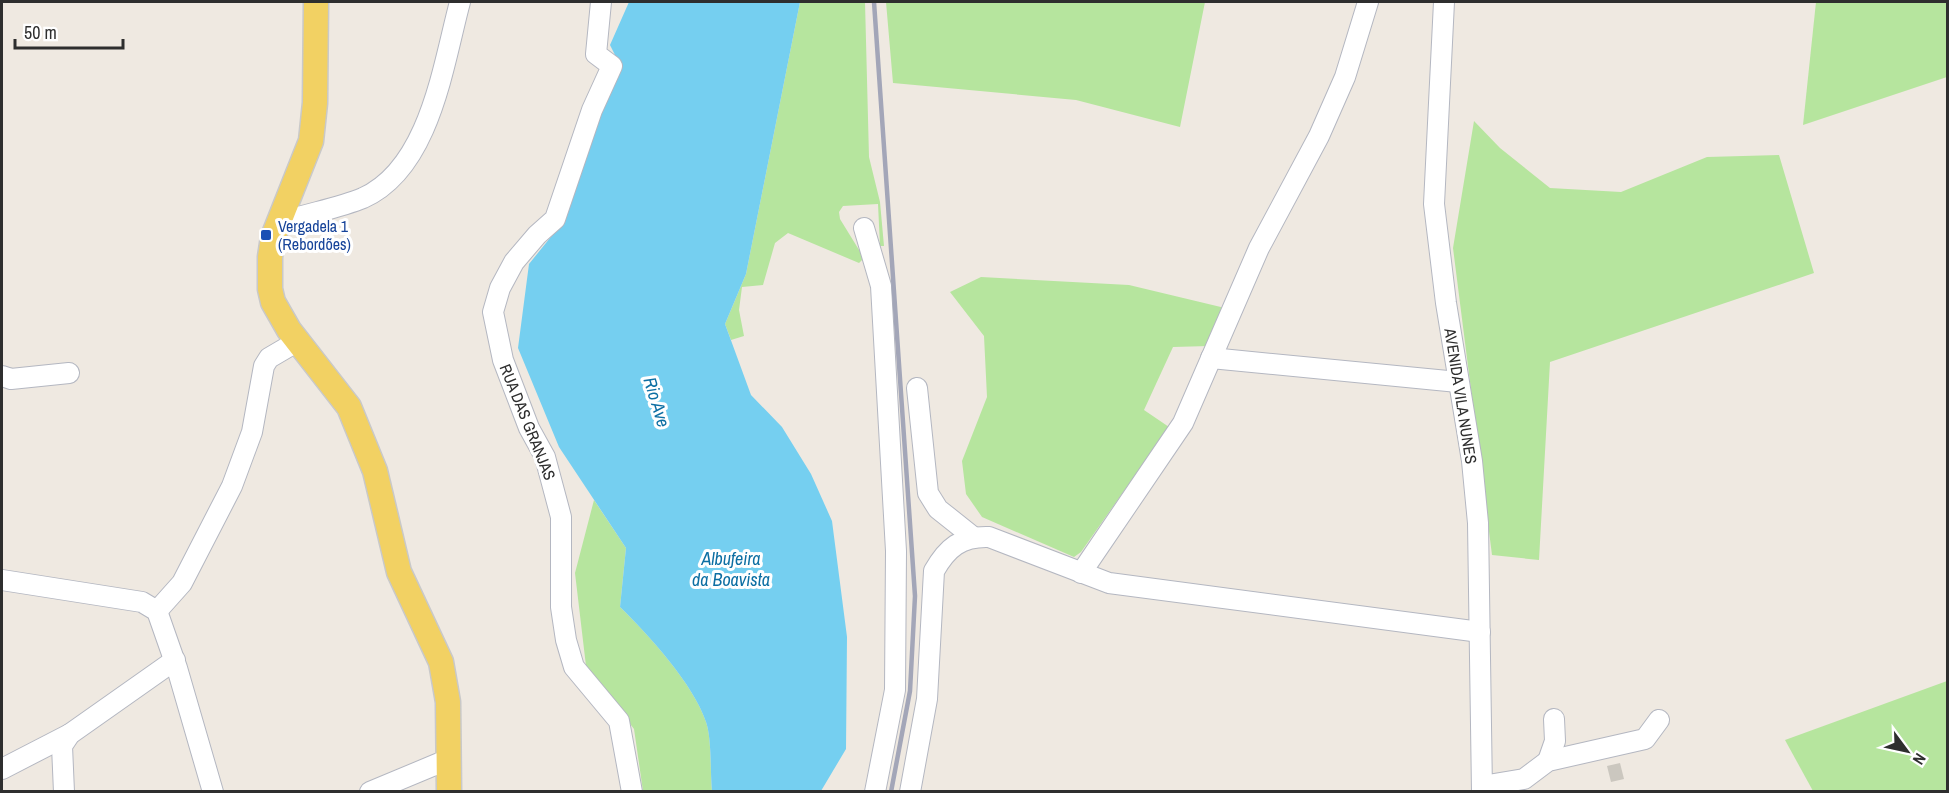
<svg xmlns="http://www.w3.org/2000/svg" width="1949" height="793" viewBox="0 0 1949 793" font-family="'Archivo Narrow',sans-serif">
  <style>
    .green { fill: #b6e59e }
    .water { fill: #75cff0 }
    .building { fill: #cbc7bf }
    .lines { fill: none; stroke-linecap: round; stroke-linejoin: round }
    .minor-casing { stroke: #b4b7c1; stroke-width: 22 }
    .major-casing { stroke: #c9c9c9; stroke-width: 27 }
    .minor { stroke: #fff; stroke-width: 20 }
    .major { stroke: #f2d163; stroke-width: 24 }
    .rail { stroke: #a3a6b8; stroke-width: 4.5 }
    .transit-dot { fill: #1a4fb4; stroke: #fff; stroke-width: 2 }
    .labels { text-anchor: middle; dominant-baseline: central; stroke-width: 6; stroke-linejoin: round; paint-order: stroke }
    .transit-label { font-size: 16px; fill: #164399; stroke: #fff; text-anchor: start }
    .street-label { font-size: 16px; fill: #2e2e2e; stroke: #fff }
    .water-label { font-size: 18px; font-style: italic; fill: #0d6fa3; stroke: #fff }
  </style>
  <rect width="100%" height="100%" fill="#efe9e1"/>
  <g class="green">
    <path d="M 800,2 L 865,2 L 869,157 L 880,202 L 884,246 L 880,246 L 878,204 L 843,206 L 839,212 L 840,219 L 864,258 L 859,263 L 788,233 L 775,243 L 763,285 L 742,287 L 739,310 L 744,336 L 731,340 L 725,324 L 746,274 Z"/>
    <path d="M 886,2 L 1205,2 L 1180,127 L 1076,100 L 893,83 Z"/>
    <path d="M 1816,2 L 1947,2 L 1947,77 L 1803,125 Z"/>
    <path d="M 1474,121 L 1500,148 L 1550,188 L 1621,192 L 1707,157 L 1779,155 L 1814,273 L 1550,362 L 1539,560 L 1492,555 L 1453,248 Z"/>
    <path d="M 981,277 L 1129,285 L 1225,308 L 1209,346 L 1173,347 L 1144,410 L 1169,427 L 1081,552 L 1074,557 L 982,517 L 966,494 L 962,461 L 987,397 L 984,336 L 950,292 Z"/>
    <path d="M 594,500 L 626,548 L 620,607 C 648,634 694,685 706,722 C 712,740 710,771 712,791 L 643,791 L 634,729 L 586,666 L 575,573 Z"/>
    <path d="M 1947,681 L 1947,791 L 1813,791 L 1785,740 Z"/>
  </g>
  <path class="water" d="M 629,2 L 800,2 L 746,274 L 725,324 L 751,395 L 782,427 L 811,474 L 832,521 L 847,637 L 846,749 L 821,791 L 712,791 C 710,771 712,740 706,722 C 694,685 648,634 620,607 L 626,548 L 559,447 L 518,348 L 529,264 L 558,228 L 620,65 L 610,45 Z"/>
  <path class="building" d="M 1620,763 L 1624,779 L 1611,782 L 1607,766 Z"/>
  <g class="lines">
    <g class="minor-casing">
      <g id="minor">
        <path d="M 601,2 L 596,54 L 612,66 L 592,110 L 555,219 L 537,235 L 514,262 L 500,288 L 493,312 L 503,360 L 529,428 L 545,457 L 561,517 L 561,607 L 566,640 L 574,667 L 619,721 L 632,792"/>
        <path d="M 1444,2 L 1434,204 L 1446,303 L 1472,461 L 1478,523 L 1482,792"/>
        <path d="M 281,217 L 292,219 C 315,212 341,207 363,198 C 430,168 443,65 460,2"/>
        <path d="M 864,228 L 881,286 L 896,551 L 895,690 L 875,792"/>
        <path d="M 1211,358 L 1458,382"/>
        <path d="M 2,376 L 11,379 L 69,373"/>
        <path d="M 917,388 L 928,493 L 938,509 L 972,536"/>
        <path d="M 1081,573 L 1183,423 L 1259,248 L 1319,136 L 1345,77 L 1368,2"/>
        <path d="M 2,580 L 142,602 L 157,611 L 177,668 L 213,792"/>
        <path d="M 157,611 L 182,583 L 232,486 L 252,432 L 264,366 L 269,358 L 298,341"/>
        <path d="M 1548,761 L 1555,741 L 1554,719"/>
        <path d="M 2,769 L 70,734"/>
        <path d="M 1482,786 L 1524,779 L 1548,761 L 1645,739 L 1659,720"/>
        <path d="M 64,792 L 62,746 L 70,734 L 175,660"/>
        <path d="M 370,792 L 449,759"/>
        <path d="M 910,792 L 927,699 L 934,571 C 947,548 961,536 989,537 L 1109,583 L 1480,632"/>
      </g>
    </g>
    <g class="major-casing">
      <path id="major" d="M 316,2 L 315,103 L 311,141 L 273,237 L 270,257 L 270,289 L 273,302 L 289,330 L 349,407 L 375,471 L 399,572 L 441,662 L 448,702 L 449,792"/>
    </g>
    <use href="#minor" class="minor"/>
    <use href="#major" class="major"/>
    <path class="rail" d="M 874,2 L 915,596 L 910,691 L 891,792"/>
  </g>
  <rect class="transit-dot" x="260" y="229" width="12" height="12" rx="3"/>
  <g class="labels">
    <g class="transit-label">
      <text x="278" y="226">Vergadela 1<tspan x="278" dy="18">(Rebordões)</tspan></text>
    </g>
    <g class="street-label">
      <text transform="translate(1461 396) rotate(81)">AVENIDA VILA NUNES</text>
      <text transform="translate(528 422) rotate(68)">RUA DAS GRANJAS</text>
    </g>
    <g class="water-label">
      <text transform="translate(657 402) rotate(73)">Rio Ave</text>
      <text x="731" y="558">Albufeira<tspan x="731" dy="21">da Boavista</tspan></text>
    </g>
  </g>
  <rect width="1949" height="793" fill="none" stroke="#2e2e2e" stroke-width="6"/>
  <g transform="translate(1907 751) rotate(123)" stroke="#ffffff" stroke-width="4.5" paint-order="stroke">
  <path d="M0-4.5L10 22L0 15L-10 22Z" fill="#2e2e2e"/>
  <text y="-9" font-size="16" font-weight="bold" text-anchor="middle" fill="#2e2e2e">N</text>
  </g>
  <path d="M15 39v9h108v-9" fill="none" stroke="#2e2e2e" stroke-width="3"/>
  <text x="24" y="39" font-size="18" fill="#2e2e2e" stroke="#ffffff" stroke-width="4.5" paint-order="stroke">50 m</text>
</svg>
